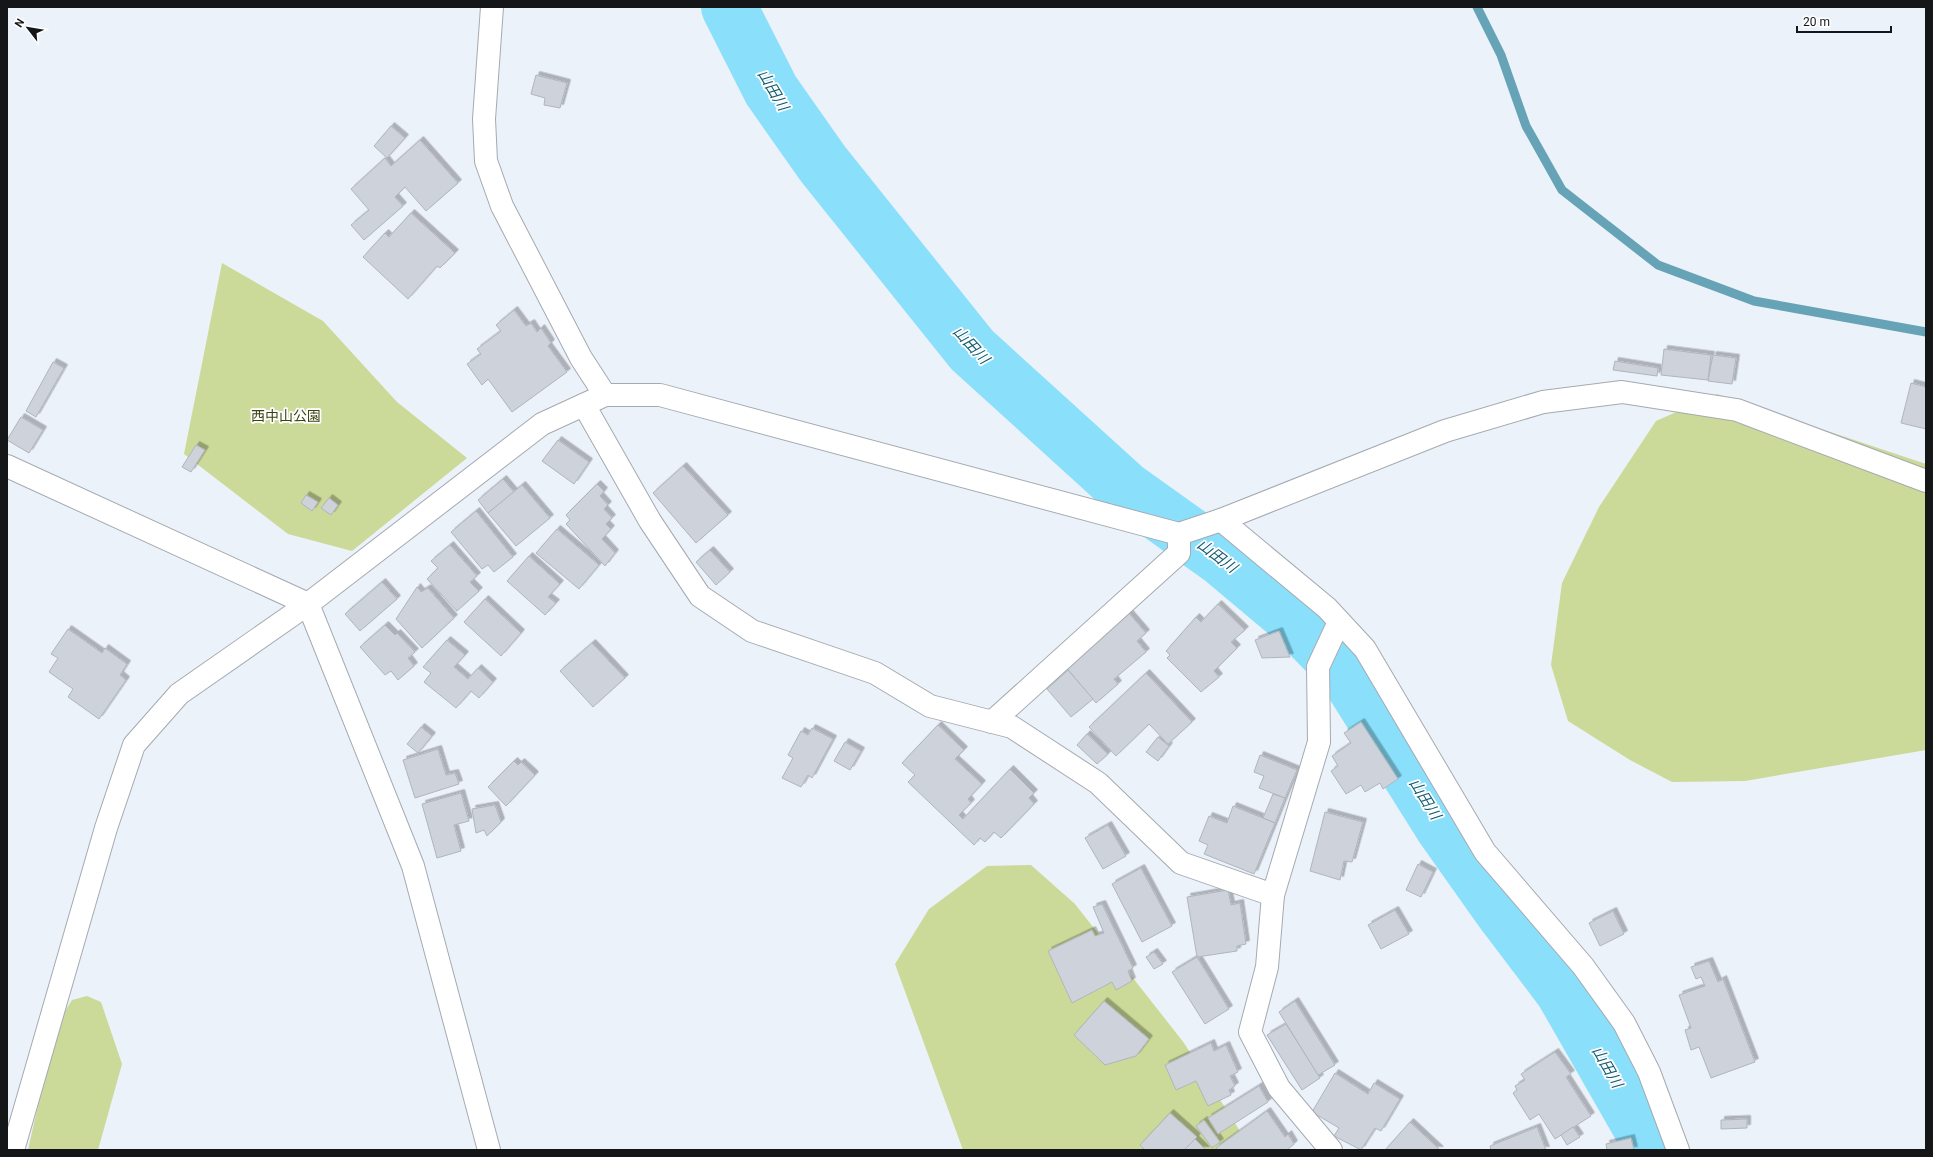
<svg xmlns="http://www.w3.org/2000/svg" width="1933" height="1157" viewBox="0 0 1933 1157" font-family="Roboto,'Noto Sans JP',sans-serif">
  <style>
    .green { fill: #cbd999 }
    .lines { fill: none; stroke-linecap: round; stroke-linejoin: round }
    .stream { stroke: #67a3b7; stroke-width: 9 }
    .river { stroke: #8adffb; stroke-width: 56 }
    .building { fill: #ced3db; stroke: #b0b5bd; filter: url(#shadow) }
    .minor-casing { stroke: #a5aab1; stroke-width: 24 }
    .minor { stroke: #fff; stroke-width: 22 }
    .labels { text-anchor: middle; dominant-baseline: central; stroke-width: 3.5; stroke-linejoin: round; paint-order: stroke }
    .park-label { font-size: 14px; fill: #3b4411; stroke: #fff }
    .water-label { font-size: 15px; font-style: italic; fill: #175c70; stroke: #fff }
  </style>
  <defs>
    <filter id="shadow"><feDropShadow dx="3.5" dy="-3.5" stdDeviation="0" flood-color="#0004"/></filter>
  </defs>
  <rect width="100%" height="100%" fill="#ecf2f9"/>
  <g class="green">
    <path d="M 222,263 L 323,321 L 397,402 L 467,458 L 352,551 L 288,534 L 184,454 Z"/>
    <path d="M 1717,394 L 1926,464 L 1926,750 L 1745,781 L 1672,782 L 1630,760 L 1568,721 L 1551,665 L 1562,583 L 1599,507 L 1656,421 Z"/>
    <path d="M 1031,865 L 1075,904 L 1184,1043 L 1252,1150 L 963,1150 L 895,964 L 929,909 L 987,866 Z"/>
    <path d="M 87,996 L 101,1002 L 122,1064 L 98,1150 L 28,1150 L 41,1092 L 60,1019 L 72,1000 Z"/>
  </g>
  <g class="lines">
    <path class="stream" d="M 1477,7 L 1501,55 L 1526,126 L 1562,190 L 1658,265 L 1754,301 L 1926,332"/>
    <path class="river" d="M 729,7 L 771,90 L 823,164 L 972,350 L 1125,489 L 1223,559 L 1292,617 L 1345,671 L 1443,827 L 1501,909 L 1563,991 L 1646,1136 L 1650,1150"/>
  </g>
  <g class="building">
    <path d="M 536,75 L 567,83 L 560,108 L 544,105 L 545,98 L 531,94 Z"/>
    <path d="M 391,126 L 405,138 L 387,158 L 374,146 Z"/>
    <path d="M 420,140 L 458,183 L 426,211 L 405,187 L 395,197 L 403,206 L 364,240 L 351,225 L 369,210 L 351,189 L 385,158 L 391,166 Z"/>
    <path d="M 411,213 L 455,253 L 440,268 L 437,266 L 408,299 L 363,257 L 385,233 L 389,237 Z"/>
    <path d="M 514,310 L 526,326 L 531,323 L 537,332 L 541,328 L 551,343 L 548,346 L 567,372 L 512,412 L 488,379 L 482,385 L 467,364 L 481,354 L 477,349 L 501,331 L 496,325 Z"/>
    <path d="M 1664,349 L 1711,355 L 1708,380 L 1661,375 Z"/>
    <path d="M 1713,355 L 1736,358 L 1732,384 L 1708,381 Z"/>
    <path d="M 1615,361 L 1658,368 L 1657,376 L 1613,370 Z"/>
    <path d="M 53,362 L 64,368 L 36,417 L 26,411 Z"/>
    <path d="M 1911,383 L 1926,387 L 1926,429 L 1901,423 Z"/>
    <path d="M 21,417 L 43,430 L 29,453 L 7,440 Z"/>
    <path d="M 558,440 L 589,462 L 574,484 L 542,461 Z"/>
    <path d="M 196,445 L 205,450 L 191,472 L 182,467 Z"/>
    <path d="M 683,466 L 728,515 L 696,543 L 653,493 Z"/>
    <path d="M 503,479 L 514,492 L 488,513 L 478,500 Z"/>
    <path d="M 597,484 L 604,491 L 600,496 L 608,505 L 604,509 L 612,518 L 606,524 L 611,529 L 602,539 L 615,553 L 605,566 L 566,524 L 570,520 L 566,515 Z"/>
    <path d="M 522,485 L 550,518 L 516,546 L 488,513 Z"/>
    <path d="M 306,495 L 318,502 L 312,511 L 301,503 Z"/>
    <path d="M 329,498 L 338,505 L 331,515 L 321,508 Z"/>
    <path d="M 476,511 L 513,557 L 494,572 L 488,565 L 482,569 L 451,532 Z"/>
    <path d="M 557,529 L 599,565 L 579,589 L 536,553 Z"/>
    <path d="M 450,545 L 477,576 L 470,582 L 479,591 L 457,611 L 427,579 L 438,568 L 431,561 Z"/>
    <path d="M 710,550 L 730,572 L 716,585 L 696,562 Z"/>
    <path d="M 529,556 L 560,584 L 548,597 L 556,603 L 545,615 L 507,581 Z"/>
    <path d="M 382,582 L 397,599 L 360,631 L 345,614 Z"/>
    <path d="M 417,587 L 421,592 L 428,588 L 454,618 L 422,648 L 396,619 Z"/>
    <path d="M 485,599 L 521,633 L 501,656 L 464,622 Z"/>
    <path d="M 1218,604 L 1245,630 L 1231,642 L 1237,648 L 1214,671 L 1219,677 L 1201,692 L 1167,658 L 1170,655 L 1166,651 L 1196,617 L 1201,622 Z"/>
    <path d="M 1128,612 L 1146,633 L 1137,641 L 1146,652 L 1114,679 L 1118,684 L 1096,703 L 1065,666 Z"/>
    <path d="M 385,625 L 395,635 L 397,633 L 415,652 L 408,658 L 414,666 L 398,680 L 391,671 L 385,675 L 360,647 Z"/>
    <path d="M 68,629 L 102,653 L 105,648 L 127,664 L 120,675 L 126,680 L 99,719 L 68,697 L 73,689 L 49,672 L 58,658 L 51,654 Z"/>
    <path d="M 1279,631 L 1290,657 L 1262,658 L 1255,640 Z"/>
    <path d="M 447,640 L 465,655 L 454,667 L 468,679 L 478,668 L 493,682 L 479,698 L 471,691 L 456,708 L 424,682 L 431,673 L 423,667 Z"/>
    <path d="M 592,643 L 625,678 L 593,707 L 560,671 Z"/>
    <path d="M 1068,670 L 1093,699 L 1071,717 L 1047,689 Z"/>
    <path d="M 1146,673 L 1192,722 L 1168,744 L 1149,724 L 1116,756 L 1089,727 Z"/>
    <path d="M 1361,722 L 1398,779 L 1383,789 L 1380,783 L 1365,792 L 1361,785 L 1346,794 L 1331,771 L 1338,766 L 1332,756 L 1351,743 L 1344,733 Z"/>
    <path d="M 938,725 L 964,750 L 955,759 L 982,784 L 968,799 L 971,803 L 959,815 L 963,819 L 1010,769 L 1034,793 L 1029,798 L 1034,804 L 1001,838 L 994,832 L 985,842 L 980,838 L 974,845 L 908,782 L 915,775 L 902,763 Z"/>
    <path d="M 421,727 L 432,736 L 418,753 L 407,744 Z"/>
    <path d="M 812,728 L 833,739 L 812,778 L 808,775 L 801,787 L 782,778 L 793,758 L 788,755 L 801,731 L 808,735 Z"/>
    <path d="M 1087,734 L 1108,754 L 1097,764 L 1077,745 Z"/>
    <path d="M 1158,737 L 1169,746 L 1158,761 L 1146,752 Z"/>
    <path d="M 845,742 L 861,751 L 850,770 L 834,761 Z"/>
    <path d="M 438,749 L 446,775 L 455,773 L 459,784 L 415,798 L 403,760 Z"/>
    <path d="M 1260,755 L 1297,770 L 1285,798 L 1259,788 L 1264,776 L 1254,772 Z"/>
    <path d="M 514,761 L 518,765 L 521,762 L 535,775 L 506,806 L 488,787 Z"/>
    <path d="M 461,793 L 469,821 L 454,825 L 461,851 L 437,858 L 422,804 Z"/>
    <path d="M 1273,794 L 1285,798 L 1275,823 L 1263,818 Z"/>
    <path d="M 495,805 L 501,822 L 487,836 L 484,830 L 476,833 L 472,809 Z"/>
    <path d="M 1233,806 L 1275,823 L 1254,874 L 1204,854 L 1208,845 L 1199,841 L 1209,816 L 1227,823 Z"/>
    <path d="M 1325,812 L 1363,822 L 1352,862 L 1344,861 L 1340,880 L 1310,871 Z"/>
    <path d="M 1108,825 L 1126,856 L 1103,869 L 1085,838 Z"/>
    <path d="M 1418,864 L 1433,872 L 1421,897 L 1406,890 Z"/>
    <path d="M 1141,868 L 1172,926 L 1142,942 L 1112,884 Z"/>
    <path d="M 1228,890 L 1231,905 L 1240,903 L 1246,944 L 1237,946 L 1237,951 L 1197,957 L 1187,897 Z"/>
    <path d="M 1102,904 L 1133,968 L 1128,971 L 1132,981 L 1116,990 L 1112,982 L 1072,1003 L 1048,951 L 1092,930 L 1095,936 L 1104,933 L 1093,907 Z"/>
    <path d="M 1395,910 L 1409,934 L 1381,949 L 1368,925 Z"/>
    <path d="M 1613,911 L 1624,934 L 1600,946 L 1589,923 Z"/>
    <path d="M 1154,952 L 1163,964 L 1154,969 L 1146,957 Z"/>
    <path d="M 1197,957 L 1229,1009 L 1205,1024 L 1172,972 Z"/>
    <path d="M 1709,961 L 1718,982 L 1723,979 L 1755,1062 L 1711,1078 L 1699,1047 L 1691,1050 L 1685,1030 L 1691,1028 L 1679,995 L 1705,986 L 1701,977 L 1696,979 L 1691,967 Z"/>
    <path d="M 1104,1001 L 1149,1039 L 1136,1056 L 1105,1065 L 1074,1035 Z"/>
    <path d="M 1295,1001 L 1335,1065 L 1318,1075 L 1279,1012 Z"/>
    <path d="M 1286,1024 L 1320,1078 L 1302,1090 L 1267,1035 Z"/>
    <path d="M 1211,1043 L 1214,1051 L 1226,1045 L 1238,1072 L 1230,1076 L 1235,1086 L 1229,1090 L 1231,1095 L 1208,1106 L 1196,1081 L 1176,1090 L 1165,1065 Z"/>
    <path d="M 1555,1052 L 1571,1074 L 1566,1077 L 1591,1116 L 1555,1139 L 1539,1114 L 1530,1120 L 1513,1093 L 1517,1090 L 1515,1086 L 1525,1080 L 1521,1074 Z"/>
    <path d="M 1335,1073 L 1368,1094 L 1374,1083 L 1400,1099 L 1381,1131 L 1375,1128 L 1361,1150 L 1334,1136 L 1339,1128 L 1312,1112 Z"/>
    <path d="M 1259,1086 L 1268,1102 L 1218,1134 L 1208,1118 Z"/>
    <path d="M 1267,1111 L 1285,1137 L 1288,1134 L 1294,1144 L 1287,1150 L 1217,1150 L 1216,1148 Z"/>
    <path d="M 1170,1113 L 1197,1137 L 1184,1150 L 1145,1150 L 1140,1145 Z"/>
    <path d="M 1747,1119 L 1747,1128 L 1721,1129 L 1721,1120 Z"/>
    <path d="M 1204,1120 L 1220,1142 L 1212,1148 L 1196,1126 Z"/>
    <path d="M 1410,1122 L 1440,1150 L 1385,1150 Z"/>
    <path d="M 1537,1127 L 1546,1150 L 1491,1150 L 1490,1146 Z"/>
    <path d="M 1573,1127 L 1580,1137 L 1567,1145 L 1561,1135 Z"/>
    <path d="M 1631,1138 L 1634,1150 L 1607,1150 L 1606,1144 Z"/>
    <path d="M 1195,1139 L 1206,1150 L 1184,1150 Z"/>
  </g>
  <g class="lines">
    <g class="minor-casing">
      <g id="minor">
        <path d="M 492,7 L 484,119 L 486,161 L 502,206 L 581,358 L 605,395"/>
        <path d="M 584,405 L 650,521 L 700,596 L 752,631 L 875,673 L 930,706 L 1012,727 L 1098,783 L 1181,863 L 1273,895"/>
        <path d="M 7,466 L 308,604 L 413,866 L 489,1150"/>
        <path d="M 1221,520 L 1327,608 L 1365,649 L 1485,852 L 1583,966 L 1624,1023 L 1649,1072 L 1678,1150"/>
        <path d="M 992,722 L 1179,553 L 1179,534"/>
        <path d="M 13,1150 L 106,828 L 134,745 L 179,694 L 308,604 L 542,424 L 605,395 L 660,395 L 1179,534 L 1221,520 L 1445,431 L 1543,402 L 1622,392 L 1737,410 L 1926,481"/>
        <path d="M 1331,1150 L 1279,1088 L 1250,1032 L 1267,967 L 1273,895 L 1319,742 L 1318,667 L 1339,622"/>
      </g>
    </g>
    <use href="#minor" class="minor"/>
  </g>
  <g class="labels">
    <g class="park-label">
      <text x="286" y="416">西中山公園</text>
    </g>
    <g class="water-label">
      <text transform="translate(773 90) rotate(59)">山田川</text>
      <text transform="translate(971 345) rotate(47)">山田川</text>
      <text transform="translate(1217 556) rotate(37)">山田川</text>
      <text transform="translate(1425 799) rotate(58)">山田川</text>
      <text transform="translate(1607 1067) rotate(60)">山田川</text>
    </g>
  </g>
  <rect width="1933" height="1157" fill="none" stroke="#141618" stroke-width="16"/>
  <g transform="translate(28 28) rotate(301)" stroke="#ffffff" stroke-width="3" paint-order="stroke">
  <path d="M0-3L7 15L0 10L-7 15Z" fill="#141618"/>
  <text y="-6" font-size="11" font-weight="bold" text-anchor="middle" fill="#141618">N</text>
  </g>
  <path d="M1797 26v6h94v-6" fill="none" stroke="#141618" stroke-width="2"/>
  <text x="1803" y="26" font-size="12" fill="#141618" stroke="#ffffff" stroke-width="3" paint-order="stroke">20 m</text>
</svg>
